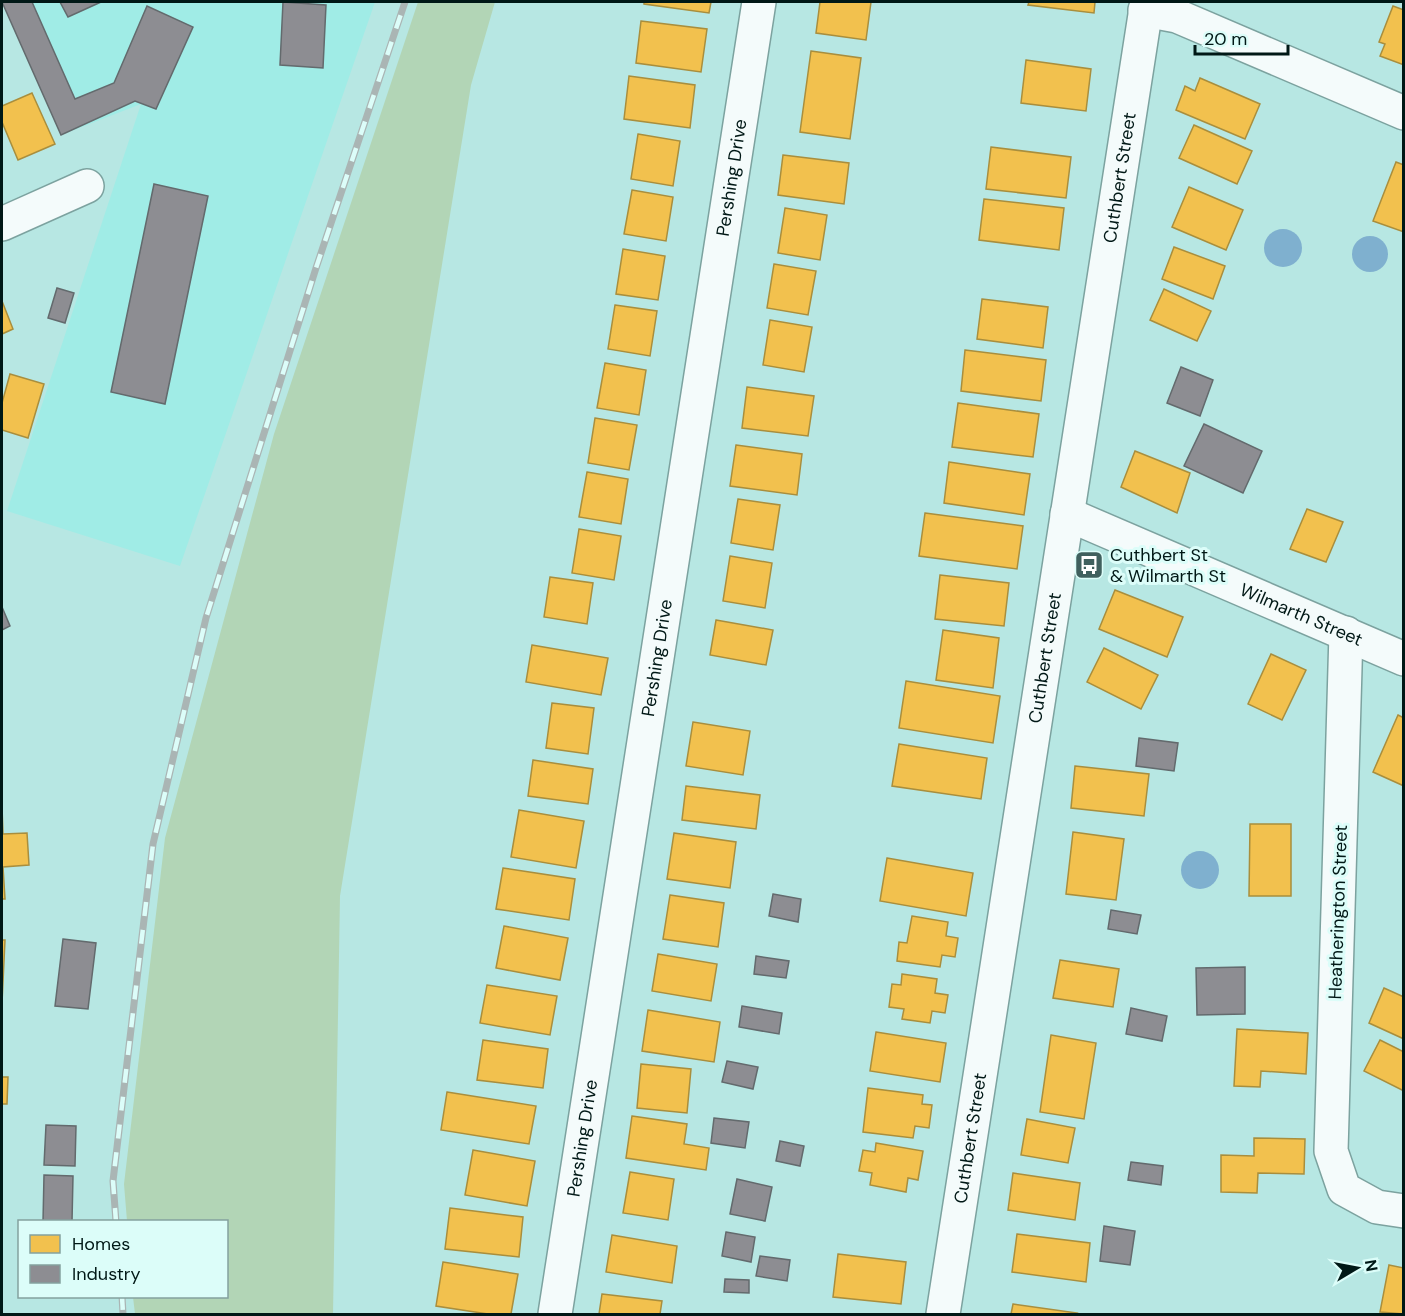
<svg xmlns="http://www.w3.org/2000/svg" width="1405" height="1316" viewBox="0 0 1405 1316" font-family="'DM Sans',sans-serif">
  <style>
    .built { fill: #a0ece6 }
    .green { fill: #b2d5b6 }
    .water { fill: #7fb0cf }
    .homes { fill: #f2c14e; stroke: #a98e3d; stroke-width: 1.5 }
    .industry { fill: #8d8d92; stroke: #636a6d; stroke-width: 1.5 }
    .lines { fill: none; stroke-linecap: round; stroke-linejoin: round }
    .minor-casing { stroke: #7ca29f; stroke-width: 36 }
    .minor { stroke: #f4fbfb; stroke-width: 33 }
    .rail-casing { stroke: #aab5b4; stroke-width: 7 }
    .rail { stroke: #dcfdf9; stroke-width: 4.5; stroke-dasharray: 14; stroke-linecap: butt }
    .labels { text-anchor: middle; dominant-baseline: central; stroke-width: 6; stroke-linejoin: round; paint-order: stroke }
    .street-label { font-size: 18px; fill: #001816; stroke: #dcfdf9 }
    .poi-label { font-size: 18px; fill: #001816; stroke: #dcfdf9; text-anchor: start }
  </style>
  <rect width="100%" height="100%" fill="#b7e7e3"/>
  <path class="built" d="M 2,2 L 375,2 L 180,566 L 7,511 L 141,104 L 61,135 Z"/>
  <path class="green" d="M 418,2 L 495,2 L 471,85 L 340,896 L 333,1314 L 135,1314 L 133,1297 L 226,1296 L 226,1222 L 127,1221 L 124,1184 L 165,838 L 274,434 Z"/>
  <g class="water">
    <circle cx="1283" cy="248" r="19"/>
    <circle cx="1370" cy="254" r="18"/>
    <circle cx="1200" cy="870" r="19"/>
  </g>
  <g class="homes">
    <path d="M 644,2 L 711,2 L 709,13 L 644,4 Z"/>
    <path d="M 820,2 L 871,2 L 866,40 L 816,33 Z"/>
    <path d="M 1029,2 L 1095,2 L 1094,13 L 1028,5 Z"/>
    <path d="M 1393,6 L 1404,10 L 1404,65 L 1380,56 L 1385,44 L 1379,42 Z"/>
    <path d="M 641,21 L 707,29 L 701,72 L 636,63 Z"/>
    <path d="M 811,51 L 861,58 L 850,139 L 800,132 Z"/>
    <path d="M 1026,60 L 1091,69 L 1086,111 L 1021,103 Z"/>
    <path d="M 629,76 L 695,85 L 690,128 L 624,119 Z"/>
    <path d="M 1200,78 L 1260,104 L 1245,139 L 1176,110 L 1185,86 L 1195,91 Z"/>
    <path d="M 32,93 L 55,144 L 18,160 L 2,122 L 2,106 Z"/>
    <path d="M 1194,125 L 1252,151 L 1237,184 L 1179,158 Z"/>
    <path d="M 638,134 L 680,141 L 673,186 L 631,179 Z"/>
    <path d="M 991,147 L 1071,157 L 1066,198 L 986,189 Z"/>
    <path d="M 783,155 L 849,163 L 844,204 L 778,195 Z"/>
    <path d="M 1396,162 L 1404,165 L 1404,232 L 1373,221 Z"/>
    <path d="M 1189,187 L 1243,210 L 1226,250 L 1172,227 Z"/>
    <path d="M 632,190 L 673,197 L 666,241 L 624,234 Z"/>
    <path d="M 984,199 L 1064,208 L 1059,250 L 979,240 Z"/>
    <path d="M 785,208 L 827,215 L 820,260 L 778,253 Z"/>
    <path d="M 1174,247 L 1225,266 L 1213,299 L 1162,279 Z"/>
    <path d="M 623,249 L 665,256 L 658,300 L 616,294 Z"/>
    <path d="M 774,264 L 816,271 L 808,315 L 767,308 Z"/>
    <path d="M 1164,289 L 1211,311 L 1197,341 L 1150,320 Z"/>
    <path d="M 982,299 L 1048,307 L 1043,348 L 977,339 Z"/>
    <path d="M 2,301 L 13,329 L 2,334 Z"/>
    <path d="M 615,305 L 657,311 L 650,356 L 608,349 Z"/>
    <path d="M 770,320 L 812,327 L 804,372 L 763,365 Z"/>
    <path d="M 965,350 L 1046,360 L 1041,401 L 961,391 Z"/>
    <path d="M 605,363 L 646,370 L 639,415 L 597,408 Z"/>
    <path d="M 10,374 L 44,384 L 28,438 L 2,430 L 2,403 Z"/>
    <path d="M 747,387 L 814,396 L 808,436 L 742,428 Z"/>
    <path d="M 958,403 L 1039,414 L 1033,457 L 952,447 Z"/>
    <path d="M 595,418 L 637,425 L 629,470 L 588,463 Z"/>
    <path d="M 736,445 L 802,454 L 797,495 L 730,486 Z"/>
    <path d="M 1135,451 L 1190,473 L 1177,513 L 1121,487 Z"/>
    <path d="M 949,462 L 1030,474 L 1024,515 L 944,503 Z"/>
    <path d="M 587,472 L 628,479 L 621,524 L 579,517 Z"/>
    <path d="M 738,499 L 780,505 L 773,550 L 731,543 Z"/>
    <path d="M 1307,509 L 1343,522 L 1326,562 L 1290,549 Z"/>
    <path d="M 925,513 L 1023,526 L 1017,569 L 919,556 Z"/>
    <path d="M 579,529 L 621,536 L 614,580 L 572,573 Z"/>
    <path d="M 730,556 L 772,563 L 765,608 L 723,601 Z"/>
    <path d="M 940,575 L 1009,583 L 1004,626 L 935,619 Z"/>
    <path d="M 550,577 L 593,583 L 587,624 L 544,617 Z"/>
    <path d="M 1115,590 L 1183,617 L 1167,657 L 1099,629 Z"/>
    <path d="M 716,620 L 773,630 L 766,665 L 710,655 Z"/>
    <path d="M 943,630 L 999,638 L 993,688 L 936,680 Z"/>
    <path d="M 532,645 L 608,658 L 601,695 L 526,682 Z"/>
    <path d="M 1104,648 L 1158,675 L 1141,709 L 1087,682 Z"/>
    <path d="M 1271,654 L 1306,670 L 1282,720 L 1248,704 Z"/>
    <path d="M 906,681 L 1000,696 L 993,743 L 899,728 Z"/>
    <path d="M 552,703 L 594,708 L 588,754 L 546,748 Z"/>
    <path d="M 1398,715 L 1404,718 L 1404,786 L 1373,772 Z"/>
    <path d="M 693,722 L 750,731 L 743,775 L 686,766 Z"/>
    <path d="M 899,744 L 987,758 L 981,799 L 892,786 Z"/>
    <path d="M 533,760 L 593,769 L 588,804 L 528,796 Z"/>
    <path d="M 1075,766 L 1149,774 L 1144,816 L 1071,808 Z"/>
    <path d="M 686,786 L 760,795 L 756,829 L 682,820 Z"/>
    <path d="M 2,807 L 3,834 L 27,833 L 29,865 L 3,867 L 5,899 L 2,899 Z"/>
    <path d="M 519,810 L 584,821 L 576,868 L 511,857 Z"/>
    <path d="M 1250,824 L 1291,824 L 1291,896 L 1249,896 Z"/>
    <path d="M 1073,832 L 1124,839 L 1116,900 L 1066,894 Z"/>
    <path d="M 674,833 L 736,842 L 730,888 L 667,879 Z"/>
    <path d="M 887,858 L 973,873 L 966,916 L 880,901 Z"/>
    <path d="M 503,868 L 575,879 L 569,920 L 496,909 Z"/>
    <path d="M 670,895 L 724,903 L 718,947 L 663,939 Z"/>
    <path d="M 912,916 L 948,922 L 946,936 L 958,938 L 955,957 L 942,955 L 940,967 L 897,961 L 899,942 L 907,943 Z"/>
    <path d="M 504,926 L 568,938 L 560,980 L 496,968 Z"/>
    <path d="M 2,940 L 5,940 L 2,1003 Z"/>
    <path d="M 658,954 L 717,964 L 711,1001 L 652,991 Z"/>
    <path d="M 1060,960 L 1119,969 L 1113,1007 L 1053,998 Z"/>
    <path d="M 902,974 L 937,979 L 935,993 L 948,995 L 945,1013 L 932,1011 L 930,1023 L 902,1019 L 904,1009 L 889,1007 L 892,984 L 901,985 Z"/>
    <path d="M 487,985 L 557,996 L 550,1035 L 480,1023 Z"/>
    <path d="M 1384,988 L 1404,997 L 1404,1039 L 1369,1023 Z"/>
    <path d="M 648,1010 L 720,1022 L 714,1062 L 642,1051 Z"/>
    <path d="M 1237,1029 L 1308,1033 L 1306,1074 L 1261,1071 L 1260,1087 L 1234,1086 Z"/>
    <path d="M 876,1032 L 946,1043 L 940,1082 L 870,1071 Z"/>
    <path d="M 1051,1035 L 1096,1043 L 1084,1119 L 1040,1112 Z"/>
    <path d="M 483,1040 L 548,1049 L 543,1088 L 477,1080 Z"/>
    <path d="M 1380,1040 L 1404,1052 L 1404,1091 L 1364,1071 Z"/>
    <path d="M 641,1064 L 691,1069 L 687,1113 L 637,1108 Z"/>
    <path d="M 2,1077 L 8,1077 L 7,1104 L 2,1104 Z"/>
    <path d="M 868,1088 L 923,1095 L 922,1104 L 932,1105 L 929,1128 L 915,1126 L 913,1138 L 863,1132 Z"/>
    <path d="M 447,1092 L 536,1106 L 529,1144 L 441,1130 Z"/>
    <path d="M 632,1116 L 687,1124 L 684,1144 L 709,1148 L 706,1170 L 626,1158 Z"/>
    <path d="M 1027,1119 L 1075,1128 L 1068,1163 L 1021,1155 Z"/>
    <path d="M 1254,1138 L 1305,1139 L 1304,1174 L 1258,1173 L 1257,1193 L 1221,1192 L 1221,1155 L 1254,1156 Z"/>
    <path d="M 876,1143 L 923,1151 L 918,1180 L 908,1178 L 906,1192 L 870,1185 L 872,1173 L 859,1171 L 863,1150 L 875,1152 Z"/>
    <path d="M 473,1150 L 535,1161 L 527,1206 L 465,1195 Z"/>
    <path d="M 630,1172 L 674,1179 L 668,1220 L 623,1213 Z"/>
    <path d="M 1013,1173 L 1080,1183 L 1075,1220 L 1008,1210 Z"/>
    <path d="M 450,1208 L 523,1217 L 519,1257 L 445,1249 Z"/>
    <path d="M 1017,1234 L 1090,1243 L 1086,1282 L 1012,1272 Z"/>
    <path d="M 612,1235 L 677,1246 L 672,1283 L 606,1272 Z"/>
    <path d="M 838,1254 L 906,1262 L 901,1304 L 833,1297 Z"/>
    <path d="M 443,1262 L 518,1274 L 511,1314 L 488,1314 L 436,1306 Z"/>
    <path d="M 1389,1265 L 1404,1268 L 1404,1314 L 1380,1312 Z"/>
    <path d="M 602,1294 L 662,1301 L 660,1314 L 599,1314 Z"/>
    <path d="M 1013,1304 L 1077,1313 L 1076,1314 L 1011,1314 Z"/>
  </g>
  <g class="industry">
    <path d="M 2,2 L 32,2 L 75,99 L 114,83 L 147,6 L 193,27 L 156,109 L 135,101 L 61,135 Z"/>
    <path d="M 60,2 L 101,2 L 68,17 Z"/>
    <path d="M 283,2 L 326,5 L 323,68 L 280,65 Z"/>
    <path d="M 154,184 L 208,196 L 165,404 L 111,392 Z"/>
    <path d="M 57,288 L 74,293 L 65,323 L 48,318 Z"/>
    <path d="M 1181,367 L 1213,380 L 1200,416 L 1167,403 Z"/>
    <path d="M 1204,424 L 1262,451 L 1243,493 L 1184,466 Z"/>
    <path d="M 2,607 L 10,626 L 2,630 Z"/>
    <path d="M 1139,738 L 1178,743 L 1174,771 L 1136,766 Z"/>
    <path d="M 773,894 L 801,899 L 798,922 L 769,916 Z"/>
    <path d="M 1111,910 L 1141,915 L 1137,934 L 1108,929 Z"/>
    <path d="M 63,939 L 96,943 L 88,1009 L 55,1006 Z"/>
    <path d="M 756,956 L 789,961 L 786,978 L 754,974 Z"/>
    <path d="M 1245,967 L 1245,1014 L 1197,1015 L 1196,968 Z"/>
    <path d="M 742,1006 L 782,1013 L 779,1034 L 739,1027 Z"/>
    <path d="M 1131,1008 L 1167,1016 L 1162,1041 L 1126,1034 Z"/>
    <path d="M 727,1061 L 758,1067 L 753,1089 L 722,1082 Z"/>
    <path d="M 714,1118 L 749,1122 L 745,1148 L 711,1143 Z"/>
    <path d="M 46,1125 L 76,1126 L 75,1166 L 44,1165 Z"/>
    <path d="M 780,1141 L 804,1146 L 800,1166 L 776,1161 Z"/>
    <path d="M 1131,1162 L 1163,1166 L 1161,1185 L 1128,1180 Z"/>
    <path d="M 44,1175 L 73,1176 L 72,1222 L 43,1222 Z"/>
    <path d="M 737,1179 L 772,1187 L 765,1221 L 730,1214 Z"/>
    <path d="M 1104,1226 L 1135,1231 L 1130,1265 L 1100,1261 Z"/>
    <path d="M 726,1232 L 755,1237 L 751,1262 L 722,1256 Z"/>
    <path d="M 760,1256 L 790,1260 L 787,1281 L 756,1276 Z"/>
    <path d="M 725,1279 L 749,1280 L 749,1293 L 724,1292 Z"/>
  </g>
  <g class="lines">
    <g class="minor-casing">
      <g id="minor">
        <path d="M 1145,10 L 1177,16 L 1404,113"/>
        <path d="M 2,224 L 87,186"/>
        <path id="s1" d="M 1067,514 L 1404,659"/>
        <path d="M 1346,633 L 1331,1151 L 1344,1189 L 1377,1207 L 1404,1211"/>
        <path id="s2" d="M 555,1314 L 759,2"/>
        <path id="s3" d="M 943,1314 L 1147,2"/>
      </g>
    </g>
    <use href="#minor" class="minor"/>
    <g class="rail-casing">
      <g id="rail">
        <path d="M 116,1222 L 113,1181 L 153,844 L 206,618 L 316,268 L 405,2"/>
        <path d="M 122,1296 L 123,1314"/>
      </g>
    </g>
    <use href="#rail" class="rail"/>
  </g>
  <defs>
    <g id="bus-square" transform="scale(1.5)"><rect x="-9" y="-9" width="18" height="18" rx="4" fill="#40605e" stroke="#dcfdf9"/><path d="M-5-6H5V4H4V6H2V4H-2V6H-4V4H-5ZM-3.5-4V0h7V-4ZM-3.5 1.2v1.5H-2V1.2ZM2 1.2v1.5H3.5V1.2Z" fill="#fff"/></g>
  </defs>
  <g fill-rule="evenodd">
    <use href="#bus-square" x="1089" y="565"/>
  </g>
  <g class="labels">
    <g class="street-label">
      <text stroke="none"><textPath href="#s2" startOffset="1150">Pershing Drive</textPath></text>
      <text stroke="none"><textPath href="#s3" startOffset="1150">Cuthbert Street</textPath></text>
      <text stroke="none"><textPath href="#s1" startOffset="255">Wilmarth Street</textPath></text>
      <text stroke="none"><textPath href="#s2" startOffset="664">Pershing Drive</textPath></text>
      <text stroke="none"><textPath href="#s3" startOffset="664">Cuthbert Street</textPath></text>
      <text transform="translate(1338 912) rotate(-88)">Heatherington Street</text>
      <text stroke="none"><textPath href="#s2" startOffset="178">Pershing Drive</textPath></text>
      <text stroke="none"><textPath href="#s3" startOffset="178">Cuthbert Street</textPath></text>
    </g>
    <g class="poi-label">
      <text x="1110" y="555">Cuthbert St<tspan x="1110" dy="21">&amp; Wilmarth St</tspan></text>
    </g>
  </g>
  <rect width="1405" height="1316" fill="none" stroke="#001816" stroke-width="6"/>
  <rect x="18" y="1220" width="210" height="78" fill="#dcfdf9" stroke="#84a19e" stroke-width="1.5"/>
  <rect x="30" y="1235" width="30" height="18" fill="#f2c14e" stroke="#84a19e" stroke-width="1.5"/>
  <text x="72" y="1250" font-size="18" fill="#001816">Homes</text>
  <rect x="30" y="1265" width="30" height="18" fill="#8d8d92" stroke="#84a19e" stroke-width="1.5"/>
  <text x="72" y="1280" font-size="18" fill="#001816">Industry</text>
  <g transform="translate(1357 1268) rotate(80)" stroke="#dcfdf9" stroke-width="4.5" paint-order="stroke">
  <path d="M0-4.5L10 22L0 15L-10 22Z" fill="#001816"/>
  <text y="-9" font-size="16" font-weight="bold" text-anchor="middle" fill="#001816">N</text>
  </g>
  <path d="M1195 45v9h93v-9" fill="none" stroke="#001816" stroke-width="3"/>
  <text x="1204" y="45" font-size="18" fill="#001816" stroke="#dcfdf9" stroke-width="4.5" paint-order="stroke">20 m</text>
</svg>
